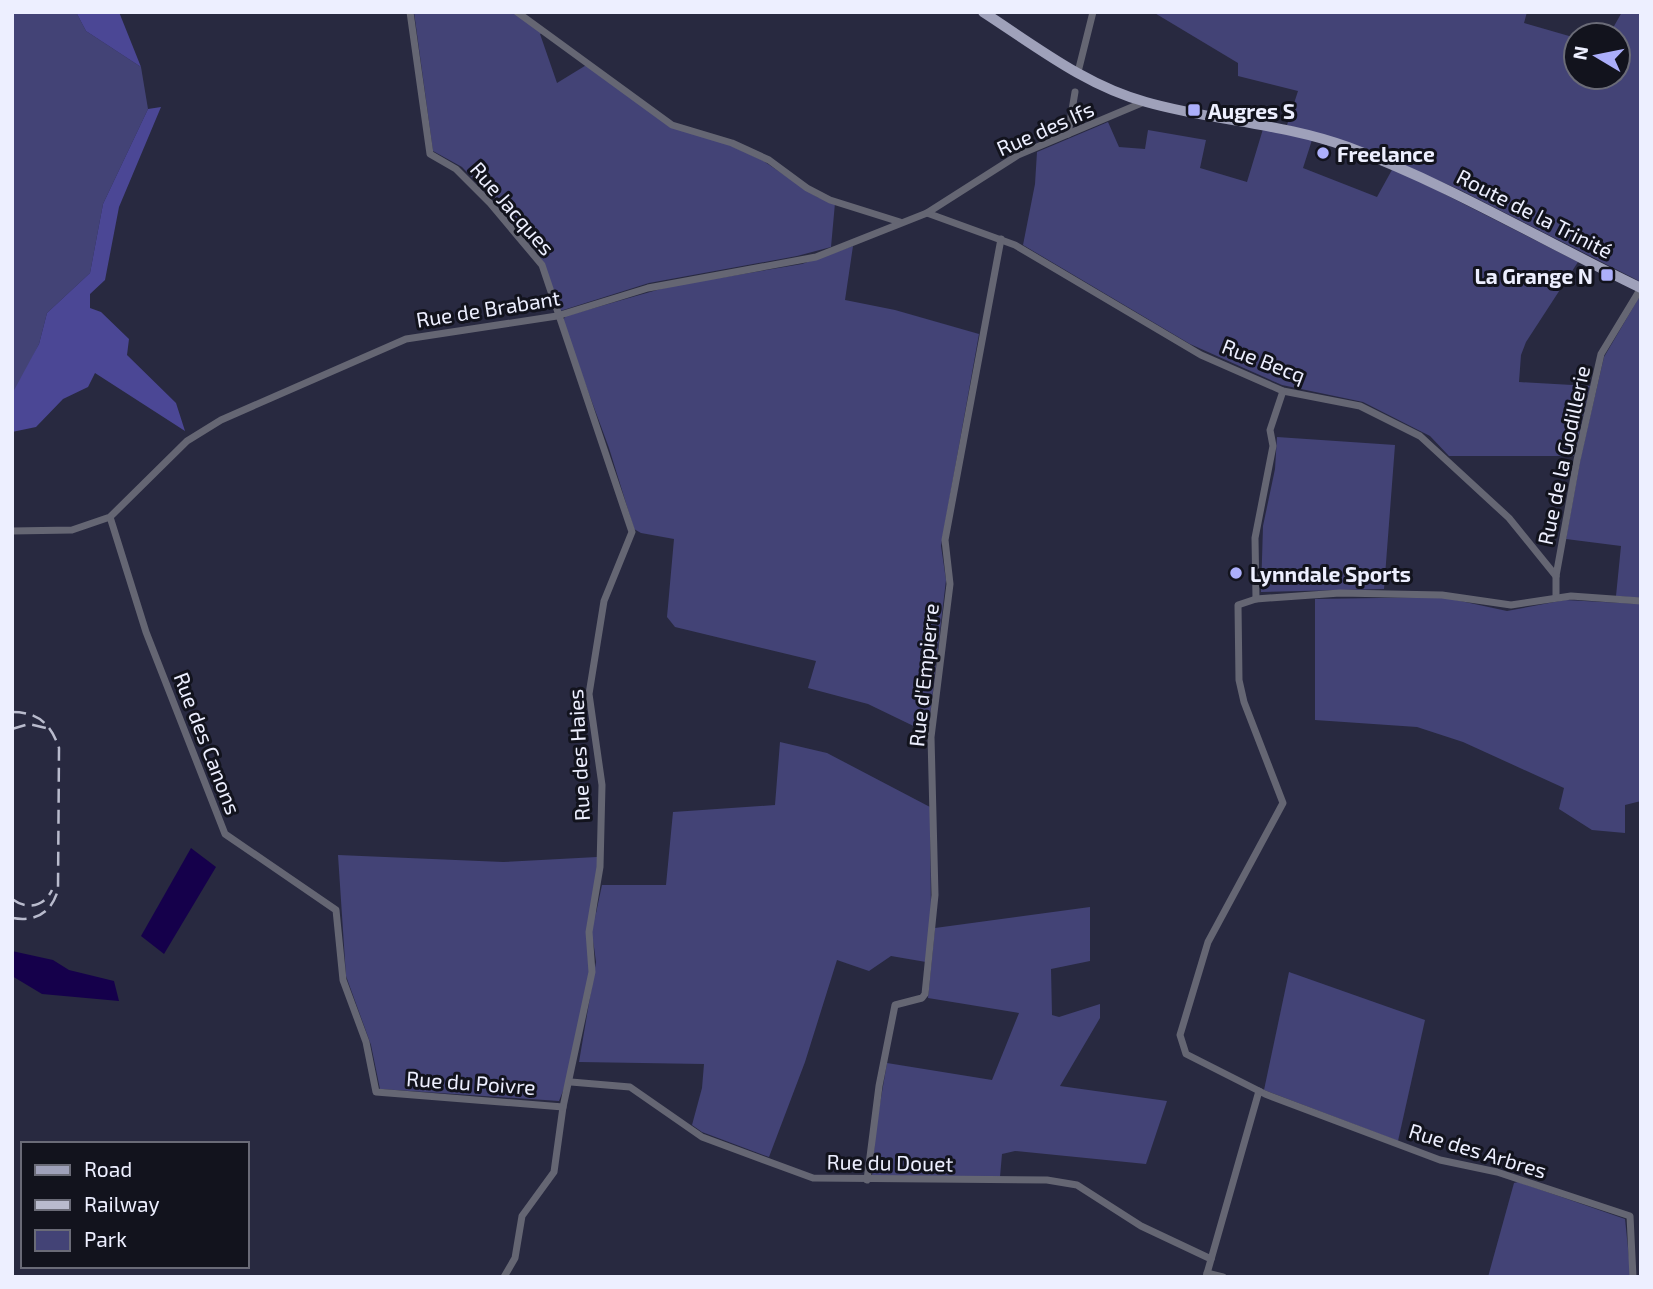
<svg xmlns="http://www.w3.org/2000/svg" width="1653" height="1289" viewBox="0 0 1653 1289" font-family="'Exo 2',sans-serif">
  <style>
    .green { fill: #434376 }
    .forest { fill: #4b4795 }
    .water { fill: #15004b }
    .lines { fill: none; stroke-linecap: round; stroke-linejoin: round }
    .minor { stroke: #656673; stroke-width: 7 }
    .primary { stroke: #9fa1ba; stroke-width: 10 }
    .rail { stroke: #b9bbcd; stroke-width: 2.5; stroke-dasharray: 14 7; stroke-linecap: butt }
    .poi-dot { fill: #acaffb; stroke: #12131d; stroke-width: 2.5 }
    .labels { text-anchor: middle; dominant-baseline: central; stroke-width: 6; stroke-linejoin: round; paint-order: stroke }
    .poi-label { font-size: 21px; font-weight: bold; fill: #edefff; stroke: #12131d; text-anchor: start }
    .street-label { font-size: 21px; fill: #edefff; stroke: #12131d }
  </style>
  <rect width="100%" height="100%" fill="#282940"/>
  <g class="green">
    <path d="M 12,12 L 76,12 L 86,31 L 141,67 L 148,109 L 103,204 L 90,273 L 47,313 L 39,344 L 14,395 Z"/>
    <path d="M 414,12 L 515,12 L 543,33 L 540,34 L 557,83 L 588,64 L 669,126 L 727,144 L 762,160 L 817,197 L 835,203 L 831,247 L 797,256 L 649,283 L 560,311 L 544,263 L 516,224 L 462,167 L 433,151 Z"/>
    <path d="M 1153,12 L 1527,12 L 1524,23 L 1576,38 L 1576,77 L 1618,77 L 1618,35 L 1609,35 L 1622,12 L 1641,12 L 1641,282 L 1460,190 L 1366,149 L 1287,125 L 1298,91 L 1238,76 L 1238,63 Z"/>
    <path d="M 1108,122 L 1119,147 L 1145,149 L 1148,130 L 1206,140 L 1200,168 L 1247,182 L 1263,129 L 1312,140 L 1303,168 L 1377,197 L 1393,168 L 1578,262 L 1526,342 L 1521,355 L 1519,382 L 1590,386 L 1574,456 L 1449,456 L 1430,436 L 1363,402 L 1282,385 L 1190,344 L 1023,245 L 1035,184 L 1037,152 Z"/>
    <path d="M 853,246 L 845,300 L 895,310 L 979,334 L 941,546 L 946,580 L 928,733 L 868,704 L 808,688 L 816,661 L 675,627 L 667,617 L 674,539 L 641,533 L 634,529 L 609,448 L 562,321 L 566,316 L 671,286 L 802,264 Z"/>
    <path d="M 1641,294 L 1641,598 L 1616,596 L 1621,546 L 1566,539 L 1581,456 L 1604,357 Z"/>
    <path d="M 1277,437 L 1395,445 L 1384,589 L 1261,592 L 1263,526 L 1275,469 Z"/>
    <path d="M 1442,597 L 1507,611 L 1565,600 L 1641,604 L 1641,801 L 1625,805 L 1625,833 L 1592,830 L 1559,809 L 1564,788 L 1463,742 L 1417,727 L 1315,720 L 1315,599 Z"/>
    <path d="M 780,742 L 827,753 L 930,807 L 931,922 L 926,962 L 891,956 L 869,971 L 837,960 L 805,1062 L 769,1157 L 702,1132 L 692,1125 L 702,1088 L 704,1064 L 579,1062 L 596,962 L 592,932 L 602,885 L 666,885 L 673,812 L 775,805 Z"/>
    <path d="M 338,855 L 503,862 L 597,857 C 599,926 586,1038 559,1101 L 380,1089 L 371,1045 L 346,976 Z"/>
    <path d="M 1090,907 L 1090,961 L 1051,969 L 1052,1015 L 1059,1017 L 1100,1004 L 1100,1018 L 1060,1086 L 1167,1101 L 1146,1164 L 1015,1151 L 1002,1154 L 1000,1177 L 872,1176 L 876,1127 L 887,1063 L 992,1080 L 1019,1013 L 928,998 L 935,928 Z"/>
    <path d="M 1289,972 L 1425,1020 L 1398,1141 L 1264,1090 Z"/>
    <path d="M 1518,1182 L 1625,1219 L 1631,1277 L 1488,1277 L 1514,1183 Z"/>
  </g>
  <g class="forest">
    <path d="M 76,12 L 119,12 L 141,67 L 86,31 Z"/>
    <path d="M 161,107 L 119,207 L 105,280 L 90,294 L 90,308 L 101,312 L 129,339 L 127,355 L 176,403 L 185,431 L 95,373 L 88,387 L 63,399 L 36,427 L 12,432 L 12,394 L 39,344 L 47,313 L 90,273 L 103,204 L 148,109 Z"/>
  </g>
  <g class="water">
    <path d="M 191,848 L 216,867 L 164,954 L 141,936 Z"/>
    <path d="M 12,951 L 53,960 L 69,970 L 114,981 L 119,1001 L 42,994 L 12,976 Z"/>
  </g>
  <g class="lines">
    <g class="minor">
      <path d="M 410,12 L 430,154 L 456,169 L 490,203 L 542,265 L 632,532 L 604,601 L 589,694 L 602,785 L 600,867 L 589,932 L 592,972 L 563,1107 L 554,1172 L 522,1216 L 515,1258 L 504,1277"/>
      <path d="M 517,12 L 672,125 L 732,143 L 769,160 L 807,188 L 830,200 L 900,222"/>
      <path d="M 1078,72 L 1093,12"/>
      <path d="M 1068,134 L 1075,92"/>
      <path d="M 927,213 L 1015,245 L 1201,355 L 1283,391 L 1360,406 L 1420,436 L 1509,518 L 1556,576"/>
      <path d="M 110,517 L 146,632 L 225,834 L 336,910 L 343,980 L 366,1042 L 376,1092 L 563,1107"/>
      <path d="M 12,531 L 72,530 L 110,517 L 187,441 L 221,420 L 406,339 L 557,316 L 648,288 L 816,257 L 927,213 L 1018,155 L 1144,102"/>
      <path d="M 1556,597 L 1556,576 L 1577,460 L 1601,354 L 1641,288"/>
      <path d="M 1256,599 L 1255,538 L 1273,446 L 1270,430 L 1283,391"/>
      <path d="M 571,1082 L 630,1087 L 702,1137 L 813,1178 L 1047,1180 L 1077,1185 L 1141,1226 L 1211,1259"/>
      <path d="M 867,1180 L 879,1086 L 895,1005 L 922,998 L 925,994 L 935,895 L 931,737 L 950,584 L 945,540 L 1001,239"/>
      <path d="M 1207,1273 L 1223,1277"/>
      <path d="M 1206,1277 L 1259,1091"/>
      <path d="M 1633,1277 L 1630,1216 L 1497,1172 L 1440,1160 L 1265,1094 L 1186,1054 L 1180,1035 L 1208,942 L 1283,803 L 1244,702 L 1239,680 L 1238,605 L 1256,599 L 1340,593 L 1442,595 L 1511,605 L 1571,596 L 1641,601"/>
    </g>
    <path class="primary" d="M 983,12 C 1034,45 1086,86 1146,102 C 1212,121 1283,123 1348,147 C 1450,185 1543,241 1641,288"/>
    <g class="rail">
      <path d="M 12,712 C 38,712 51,724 59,748 L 58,890 C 51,913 36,922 12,918"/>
      <path d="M 12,729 L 29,724 L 46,728"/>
      <path d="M 12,899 C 27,910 44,907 52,890"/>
    </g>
  </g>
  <g class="poi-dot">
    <rect x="1187" y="103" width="14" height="14" rx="3.5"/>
    <circle cx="1323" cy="153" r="7"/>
    <rect x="1600" y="268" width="14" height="14" rx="3.5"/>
    <circle cx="1236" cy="573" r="7"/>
  </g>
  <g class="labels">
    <g class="poi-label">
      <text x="1208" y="110">Augres S</text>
      <text x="1337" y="153">Freelance</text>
      <text x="1593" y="275" text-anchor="end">La Grange N</text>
      <text x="1250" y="573">Lynndale Sports</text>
    </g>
    <g class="street-label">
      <text transform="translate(1045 128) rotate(-24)">Rue des Ifs</text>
      <text transform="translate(513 208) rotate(49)">Rue Jacques</text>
      <text transform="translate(1535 213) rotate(27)">Route de la Trinité</text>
      <text transform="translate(488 308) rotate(-9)">Rue de Brabant</text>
      <text transform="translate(1264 360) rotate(21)">Rue Becq</text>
      <text transform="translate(1563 455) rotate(-78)">Rue de la Godillerie</text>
      <text transform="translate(923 675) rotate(-84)">Rue d'Empierre</text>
      <text transform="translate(208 743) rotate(69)">Rue des Canons</text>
      <text transform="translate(578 755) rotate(-93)">Rue des Haies</text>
      <text transform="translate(471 1082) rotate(4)">Rue du Poivre</text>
      <text transform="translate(1478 1150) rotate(17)">Rue des Arbres</text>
      <text transform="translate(890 1162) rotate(1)">Rue du Douet</text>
    </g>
  </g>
  <rect width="1653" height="1289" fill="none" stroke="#edefff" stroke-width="28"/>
  <rect x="21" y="1142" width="228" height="126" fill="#12131d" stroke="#6a6b77" stroke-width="2"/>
  <rect x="35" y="1165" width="35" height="10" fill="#9fa1ba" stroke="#6a6b77" stroke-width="2"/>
  <text x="84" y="1177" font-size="21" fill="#edefff">Road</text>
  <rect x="35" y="1200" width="35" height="10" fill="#b9bbcd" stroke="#6a6b77" stroke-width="2"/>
  <text x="84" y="1212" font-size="21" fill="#edefff">Railway</text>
  <rect x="35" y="1230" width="35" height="21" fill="#434376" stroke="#6a6b77" stroke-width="2"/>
  <text x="84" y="1247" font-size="21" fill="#edefff">Park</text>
  <g transform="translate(1597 56) rotate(280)"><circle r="33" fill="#12131d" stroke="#6a6b77" stroke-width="2"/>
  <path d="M0-5L12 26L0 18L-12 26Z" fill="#acaffb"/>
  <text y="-10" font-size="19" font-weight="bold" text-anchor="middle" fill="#edefff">N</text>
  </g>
</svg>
